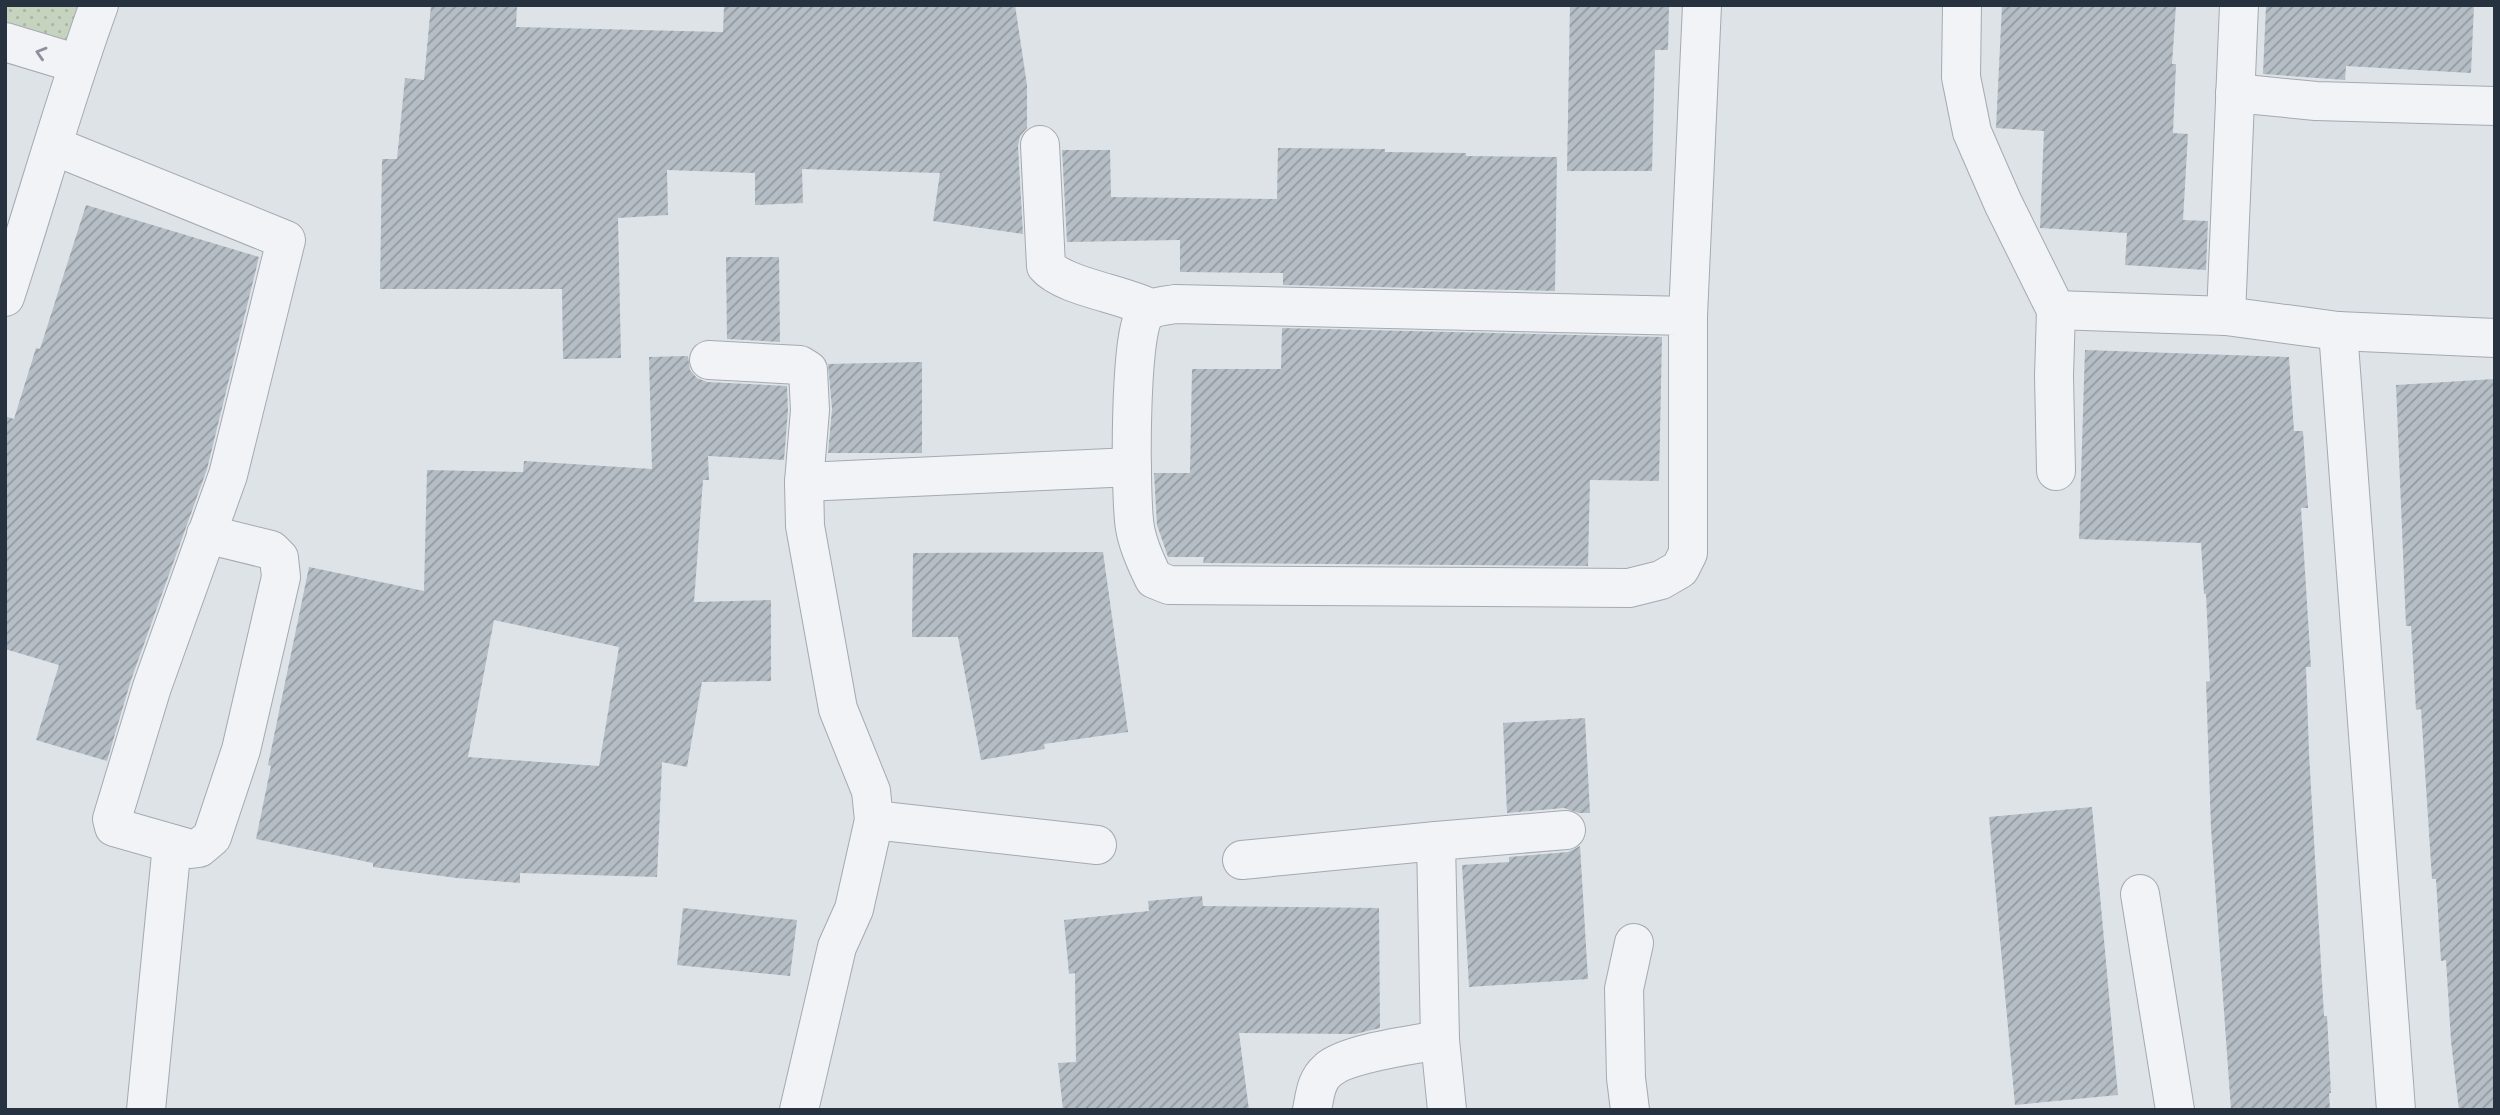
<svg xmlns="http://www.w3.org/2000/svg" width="2500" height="1115" viewBox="0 0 2500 1115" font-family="'Alegreya Sans',sans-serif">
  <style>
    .grass { fill: url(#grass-dots) }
    .building { fill: url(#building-hatch); fill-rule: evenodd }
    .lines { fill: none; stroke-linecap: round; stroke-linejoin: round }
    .minor-casing { stroke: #a3aab2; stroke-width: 40 }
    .minor { stroke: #f1f3f7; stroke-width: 38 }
    .oneway { stroke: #8c929c }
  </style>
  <defs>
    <pattern id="grass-dots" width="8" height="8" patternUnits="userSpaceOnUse" patternTransform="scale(1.75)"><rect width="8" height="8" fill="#c6d3bf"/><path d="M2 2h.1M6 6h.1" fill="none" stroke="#aab6a5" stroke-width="1.8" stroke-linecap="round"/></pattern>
    <pattern id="building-hatch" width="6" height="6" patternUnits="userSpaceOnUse" patternTransform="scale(1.75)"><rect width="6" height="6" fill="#b5bdc5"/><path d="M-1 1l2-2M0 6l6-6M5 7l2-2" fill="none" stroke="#939aa1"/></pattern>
  </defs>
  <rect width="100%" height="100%" fill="#dee3e8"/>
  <path class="grass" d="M 5,5 L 99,5 L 78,64 L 5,42 Z"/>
  <g class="building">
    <path d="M 431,5 L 517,5 L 516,27 L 723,32 L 724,5 L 1015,5 L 1027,85 L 1027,128 L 1020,136 L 1018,146 L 1023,234 L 933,221 L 940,173 L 802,169 L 803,203 L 755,205 L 755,173 L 667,170 L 668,215 L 618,218 L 621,358 L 563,359 L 562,289 L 380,289 L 382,159 L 397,159 L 405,78 L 424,80 Z"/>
    <path d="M 1570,5 L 1669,6 L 1668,50 L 1655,50 L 1652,171 L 1567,171 Z"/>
    <path d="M 2002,5 L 2176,5 L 2172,64 L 2176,64 L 2173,133 L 2188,134 L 2183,220 L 2208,221 L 2206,270 L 2125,265 L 2127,233 L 2040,228 L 2044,131 L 1996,128 Z"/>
    <path d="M 2266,5 L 2474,5 L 2471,73 L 2346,66 L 2345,80 L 2263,74 Z"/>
    <path d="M 1278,148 L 1385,149 L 1385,152 L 1466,153 L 1466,156 L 1557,157 L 1555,291 L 1283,285 L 1283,273 L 1180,272 L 1180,240 L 1067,242 L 1062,150 L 1110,150 L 1111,197 L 1277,199 Z"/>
    <path d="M 86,205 L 259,257 L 207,469 L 131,680 L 107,761 L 36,740 L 59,665 L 5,649 L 5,416 L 14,419 L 36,348 L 40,349 Z"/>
    <path d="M 726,257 L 779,257 L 780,342 L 727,339 Z"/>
    <path d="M 1282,328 L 1662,337 L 1659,481 L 1590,480 L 1588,566 L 1203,563 L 1204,557 L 1168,557 L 1157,525 L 1154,473 L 1190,473 L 1192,369 L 1281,369 Z"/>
    <path d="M 2085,350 L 2289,357 L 2294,431 L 2303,431 L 2308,508 L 2301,508 L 2311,667 L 2306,667 L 2309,753 L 2324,1016 L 2327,1016 L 2331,1093 L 2329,1093 L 2330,1110 L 2231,1110 L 2211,828 L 2206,682 L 2210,681 L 2206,594 L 2204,594 L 2201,543 L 2079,539 Z"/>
    <path d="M 688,356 L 690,370 L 697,378 L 707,382 L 787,386 L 788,410 L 784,460 L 708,456 L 709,480 L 703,480 L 694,602 L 771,600 L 771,681 L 702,682 L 687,767 L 662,762 L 657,877 L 520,873 L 520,883 L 457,878 L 373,867 L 373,863 L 256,839 L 271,766 L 268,765 L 309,567 L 424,591 L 427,470 L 523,472 L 524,461 L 652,469 L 649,357 ZM 494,620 L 619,647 L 599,766 L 468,757 Z"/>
    <path d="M 922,362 L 922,453 L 828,453 L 832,409 L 828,364 Z"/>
    <path d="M 2495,379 L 2495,1110 L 2459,1110 L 2451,1041 L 2446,960 L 2441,961 L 2436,879 L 2432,879 L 2421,709 L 2416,710 L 2411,626 L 2406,626 L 2396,385 Z"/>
    <path d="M 1103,552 L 1128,732 L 1044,744 L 1045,749 L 981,760 L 958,637 L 912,637 L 913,553 Z"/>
    <path d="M 1585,718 L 1590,813 L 1579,813 L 1564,808 L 1507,813 L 1503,723 Z"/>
    <path d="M 2092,807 L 2118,1095 L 2015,1105 L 1989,817 Z"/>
    <path d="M 1580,846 L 1588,979 L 1469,987 L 1462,865 L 1509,862 L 1509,857 L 1568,852 Z"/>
    <path d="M 1202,896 L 1203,906 L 1379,908 L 1380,1028 L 1355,1034 L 1239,1033 L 1249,1110 L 1063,1110 L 1058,1063 L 1076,1062 L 1075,973 L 1069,974 L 1064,920 L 1149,911 L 1148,901 Z"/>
    <path d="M 683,908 L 797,920 L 790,976 L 677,965 Z"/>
  </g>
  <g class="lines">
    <g class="minor-casing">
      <g id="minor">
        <path d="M 1962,5 L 1961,77 L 1972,132 L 2003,203 L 2056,310 L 2054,376 L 2056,471"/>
        <path d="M 5,42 L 78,64"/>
        <path d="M 2235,93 L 2316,101 L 2495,106"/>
        <path d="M 1040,145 L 1046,266 C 1064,287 1124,294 1152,309"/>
        <path d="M 54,146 L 286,240 L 228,475 L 152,687 L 112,819 L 114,827 L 191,849 L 199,848 L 212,837 L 241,750 L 281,577 L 279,558 L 271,550 L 206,534"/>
        <path d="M 5,297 C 37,200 64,101 99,5"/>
        <path d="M 2056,310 L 2226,316 L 2338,331 L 2495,338"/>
        <path d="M 1688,316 L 1175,304 C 1165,306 1152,306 1145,314 C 1129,332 1130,500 1135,528 C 1138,546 1146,563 1154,579 L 1169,585 L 1629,588 L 1661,580 L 1680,569 L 1688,553 L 1688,316 L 1702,5"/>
        <path d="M 2226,316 L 2239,5"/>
        <path d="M 2338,331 L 2396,1110"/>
        <path d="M 709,360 L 800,365 L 808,370 L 810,410 L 804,482 L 805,526 L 838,709 L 871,791 L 874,820 L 854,909 L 837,947 L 799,1110"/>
        <path d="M 804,482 L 1132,467"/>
        <path d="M 874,820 L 1097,845"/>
        <path d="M 1242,860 L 1436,841"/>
        <path d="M 2140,894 L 2175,1110"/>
        <path d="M 146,1110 L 172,844"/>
        <path d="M 1312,1110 C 1315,1095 1316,1080 1328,1070 C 1347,1053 1413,1045 1440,1040"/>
        <path d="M 1447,1110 L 1440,1040 L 1436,841 L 1566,830"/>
        <path d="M 1630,1110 L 1626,1078 L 1624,989 L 1634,943"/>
      </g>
    </g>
    <use href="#minor" class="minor"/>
  </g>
  <defs><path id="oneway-chevron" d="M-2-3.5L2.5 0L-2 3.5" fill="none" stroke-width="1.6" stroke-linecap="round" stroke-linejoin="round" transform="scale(1.75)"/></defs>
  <use class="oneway" href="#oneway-chevron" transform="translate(41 53) rotate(-163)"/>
  <rect width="2500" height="1115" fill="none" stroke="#273240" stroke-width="14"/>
</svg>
